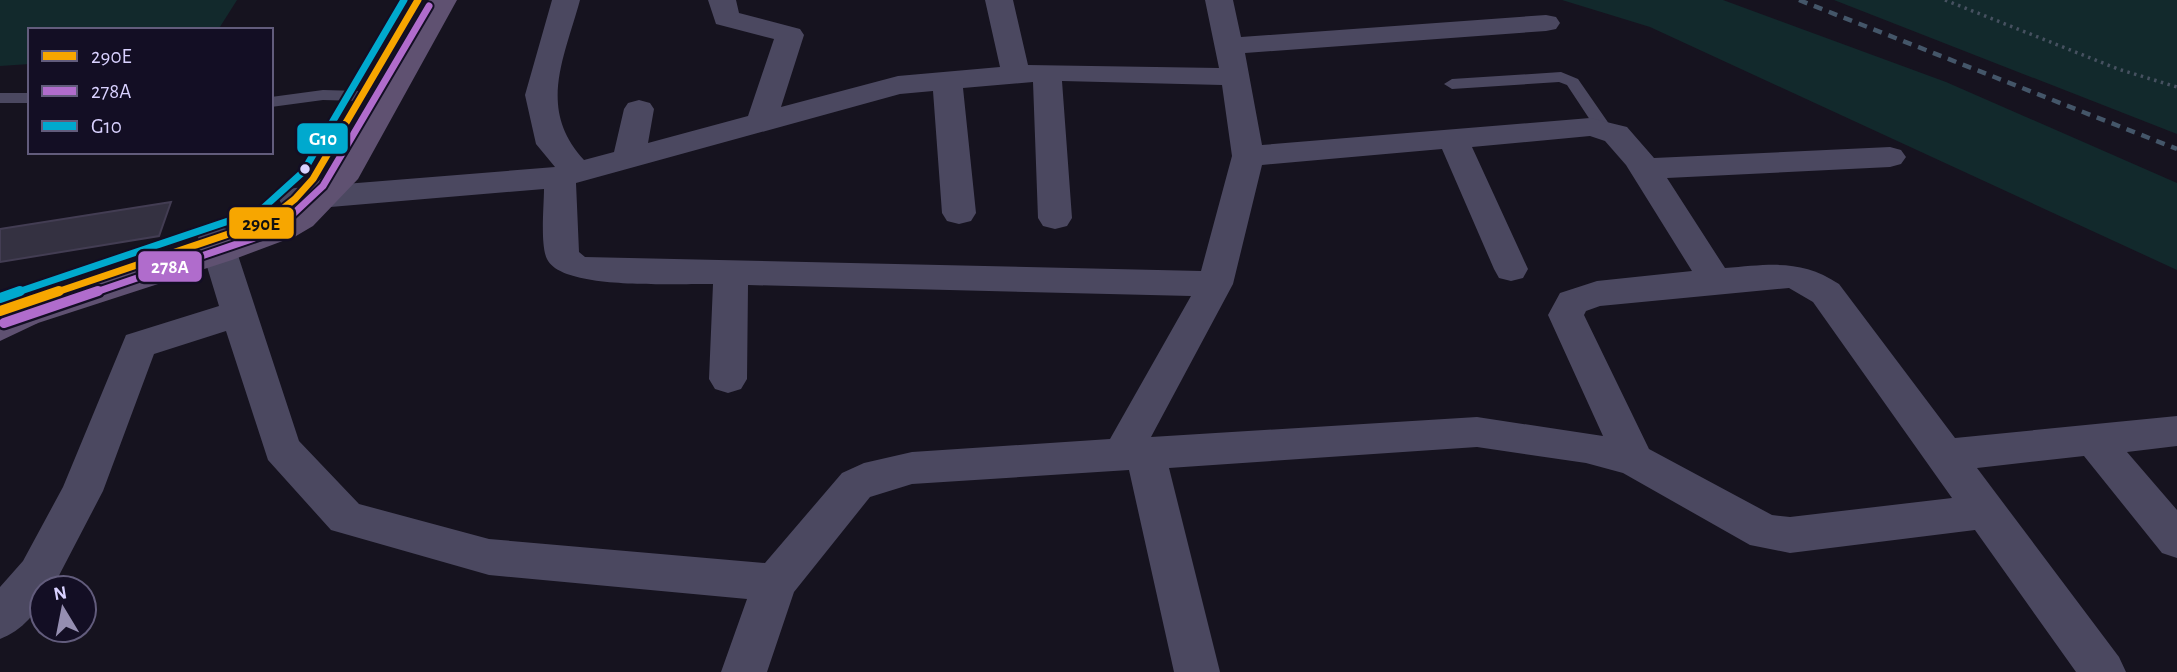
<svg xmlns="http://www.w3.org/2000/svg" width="2177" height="672" viewBox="0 0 2177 672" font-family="'Alegreya Sans',sans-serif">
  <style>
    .green { fill: #12292c }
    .building { fill: #343141; stroke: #433d53; stroke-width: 2 }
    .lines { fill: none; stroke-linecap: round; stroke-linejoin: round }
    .path { stroke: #465160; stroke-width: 3.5; stroke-dasharray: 2.5 4.5; stroke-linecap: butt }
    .service { fill: #4b4860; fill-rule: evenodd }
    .minor { fill: #4b4860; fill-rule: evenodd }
    .tertiary { fill: #4b4860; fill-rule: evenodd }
    .primary { fill: #5f5171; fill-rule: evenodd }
    .rail { stroke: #445669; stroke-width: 4.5; stroke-dasharray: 9 7; stroke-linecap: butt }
    .bus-1-far1-casing { stroke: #130e24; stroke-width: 11 }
    .bus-1-casing { stroke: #130e24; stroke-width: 15 }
    .bus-2-far1-casing { stroke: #130e24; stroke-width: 11 }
    .bus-2-casing { stroke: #130e24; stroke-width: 15 }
    .bus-3-far1-casing { stroke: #130e24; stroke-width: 11 }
    .bus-3-casing { stroke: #130e24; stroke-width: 15 }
    .bus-1-far1 { stroke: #f7a600; stroke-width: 7 }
    .bus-1 { stroke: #f7a600; stroke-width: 10 }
    .bus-2-far1 { stroke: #b06ccc; stroke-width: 7 }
    .bus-2 { stroke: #b06ccc; stroke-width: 10 }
    .bus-3-far1 { stroke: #00a9ce; stroke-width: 7 }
    .bus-3 { stroke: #00a9ce; stroke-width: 10 }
    .bus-dot { fill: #d9d1ff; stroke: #130e24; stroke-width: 2.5 }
    .line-badge { stroke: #130e24; stroke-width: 2.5 }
    .badge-label { font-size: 19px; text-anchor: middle; font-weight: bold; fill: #fff }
    .pale-badge-label { font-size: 19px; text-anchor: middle; font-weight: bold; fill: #111 }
  </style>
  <rect width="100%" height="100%" fill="#16131f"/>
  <g class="green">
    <path d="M 0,0 L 237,0 L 218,30 L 30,30 L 30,64 L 0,66 Z"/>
    <path d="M 1562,0 L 1723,0 L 1946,82 L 2177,183 L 2177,270 L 1650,27 Z"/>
    <path d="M 1834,0 L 2177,0 L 2177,134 Z"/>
  </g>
  <path class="building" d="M 171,202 L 159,236 L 0,262 L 0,229 Z"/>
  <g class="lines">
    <path class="path" d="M 1945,0 L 2118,69 L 2177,87"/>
    <g class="service">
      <path d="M 1561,72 L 1578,79 L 1614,131 L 1612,135 L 1600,135 L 1567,85 L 1559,82 L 1452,89 L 1444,84 L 1452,79 Z"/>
      <path d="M 323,90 L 360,91 L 368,96 L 360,101 L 323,100 L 271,107 L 271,97 Z"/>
      <rect x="0" y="93" width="30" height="10"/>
    </g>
    <path class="minor" d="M 552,0 L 580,0 C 564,59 537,109 584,160 L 614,152 L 624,109 L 628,103 L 639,100 L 650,103 L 654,109 L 648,143 L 748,116 L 774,39 L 716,24 L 708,0 L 736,0 L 739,13 L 800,29 L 804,35 L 781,107 L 898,76 L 1000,67 L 985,0 L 1013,0 L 1028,65 L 1219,68 L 1205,0 L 1233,0 L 1241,37 L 1546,15 L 1556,17 L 1560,23 L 1556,29 L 1546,31 L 1245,53 L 1262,145 L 1590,118 L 1627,127 L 1654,158 L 1890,147 L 1901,150 L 1906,157 L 1901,164 L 1890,167 L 1667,178 L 1725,268 C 1769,265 1800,258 1839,284 L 1955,438 L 2177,416 L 2177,446 L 2127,452 L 2177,510 L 2177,558 L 2162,553 L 2084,456 L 1977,468 L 2119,657 L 2126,672 L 2076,672 L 1975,530 L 1790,553 L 1750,545 L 1623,473 L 1586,463 L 1477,447 L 1169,468 L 1220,672 L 1174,672 L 1129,470 L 912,484 L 870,497 L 794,592 L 767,672 L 721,672 L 747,599 L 489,575 L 331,530 L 268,460 L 226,331 L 154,354 L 103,491 L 53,587 L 42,588 C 42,611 21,631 0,639 L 0,587 L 23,561 L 63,487 L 126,335 L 219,306 L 198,237 L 203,229 L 215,226 L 227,229 L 232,237 L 299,441 L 359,504 L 489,539 L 765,563 L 842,473 L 864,463 L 912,452 L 1110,439 L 1191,296 L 748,285 L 747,379 L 741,389 L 728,393 L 715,389 L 709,379 L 713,284 C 678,283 562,291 547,259 C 540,245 544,206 544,189 L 295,210 L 283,207 L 279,199 L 283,191 L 295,188 L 555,167 L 536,144 L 525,95 ZM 1062,81 L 1222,85 L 1232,156 L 1201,271 L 585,257 L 579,252 L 576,183 L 900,94 L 933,91 L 942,213 L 947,221 L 959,224 L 971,221 L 976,213 L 963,88 L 1033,82 L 1038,218 L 1043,226 L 1055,229 L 1067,226 L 1072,218 ZM 1590,136 L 1605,141 L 1626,165 L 1692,271 L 1597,281 L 1560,293 L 1548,315 L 1603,436 L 1477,417 L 1151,437 L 1233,284 L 1262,165 L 1442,149 L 1494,269 L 1499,278 L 1511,281 L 1523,278 L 1528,269 L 1472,147 ZM 1789,288 L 1813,302 L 1952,498 L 1790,517 L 1772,515 L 1649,449 L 1584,315 L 1586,311 L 1600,306 Z"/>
    <path class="tertiary" d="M 13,291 C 27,295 36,300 44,313 L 38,323 L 25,327 L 0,318 L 0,292 Z"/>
    <path class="primary" d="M 429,0 L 457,0 L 358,179 L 313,226 L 296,236 L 232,260 L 38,323 L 0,341 L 0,310 L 12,303 L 206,242 L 272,220 L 289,210 L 328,172 Z"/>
    <path class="rail" d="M 1799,0 L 2177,149"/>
    <g class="bus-1-far1-casing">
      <path id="bus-1-far1" d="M 54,293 L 267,221 L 295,199 L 313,179 L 418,0"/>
    </g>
    <g class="bus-1-casing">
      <path id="bus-1" d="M 0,311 L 59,291"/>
    </g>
    <g class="bus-2-far1-casing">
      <path id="bus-2-far1" d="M 93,293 L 275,231 L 323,186 L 429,6"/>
    </g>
    <g class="bus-2-casing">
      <path id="bus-2" d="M 4,323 L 98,291"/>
    </g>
    <g class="bus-3-far1-casing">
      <path id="bus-3-far1" d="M 15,293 L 261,210 L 303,172 L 404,0"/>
    </g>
    <g class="bus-3-casing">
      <path id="bus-3" d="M 0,298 L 20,291"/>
    </g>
    <use href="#bus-1-far1" class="bus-1-far1"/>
    <use href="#bus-1" class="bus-1"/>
    <use href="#bus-2-far1" class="bus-2-far1"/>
    <use href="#bus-2" class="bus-2"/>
    <use href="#bus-3-far1" class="bus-3-far1"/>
    <use href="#bus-3" class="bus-3"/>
  </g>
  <circle class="bus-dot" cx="305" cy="169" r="6"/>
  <g class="line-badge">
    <rect x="296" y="122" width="53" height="33" rx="7" fill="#00a9ce"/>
    <rect x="228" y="206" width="67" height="34" rx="7" fill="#f7a600"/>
    <rect x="137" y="250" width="66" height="33" rx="7" fill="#b06ccc"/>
  </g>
  <g class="badge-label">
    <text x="323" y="145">G10</text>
    <text x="170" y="273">278A</text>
  </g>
  <g class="pale-badge-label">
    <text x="261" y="230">290E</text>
  </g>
  <rect x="28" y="28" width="245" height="126" fill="#130e24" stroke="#625c7c" stroke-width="2"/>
  <rect x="42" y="51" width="35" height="10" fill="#f7a600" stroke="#625c7c" stroke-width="2"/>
  <text x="91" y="63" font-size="21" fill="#d9d1ff">290E</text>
  <rect x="42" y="86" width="35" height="10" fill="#b06ccc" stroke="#625c7c" stroke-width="2"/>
  <text x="91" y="98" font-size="21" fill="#d9d1ff">278A</text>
  <rect x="42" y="121" width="35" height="10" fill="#00a9ce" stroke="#625c7c" stroke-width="2"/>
  <text x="91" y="133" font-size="21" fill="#d9d1ff">G10</text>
  <g transform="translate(63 609) rotate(350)"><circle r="33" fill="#130e24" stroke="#625c7c" stroke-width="2"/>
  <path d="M0-5L12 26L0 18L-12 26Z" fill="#958eb1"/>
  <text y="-10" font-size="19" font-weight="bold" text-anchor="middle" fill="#d9d1ff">N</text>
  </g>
</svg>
